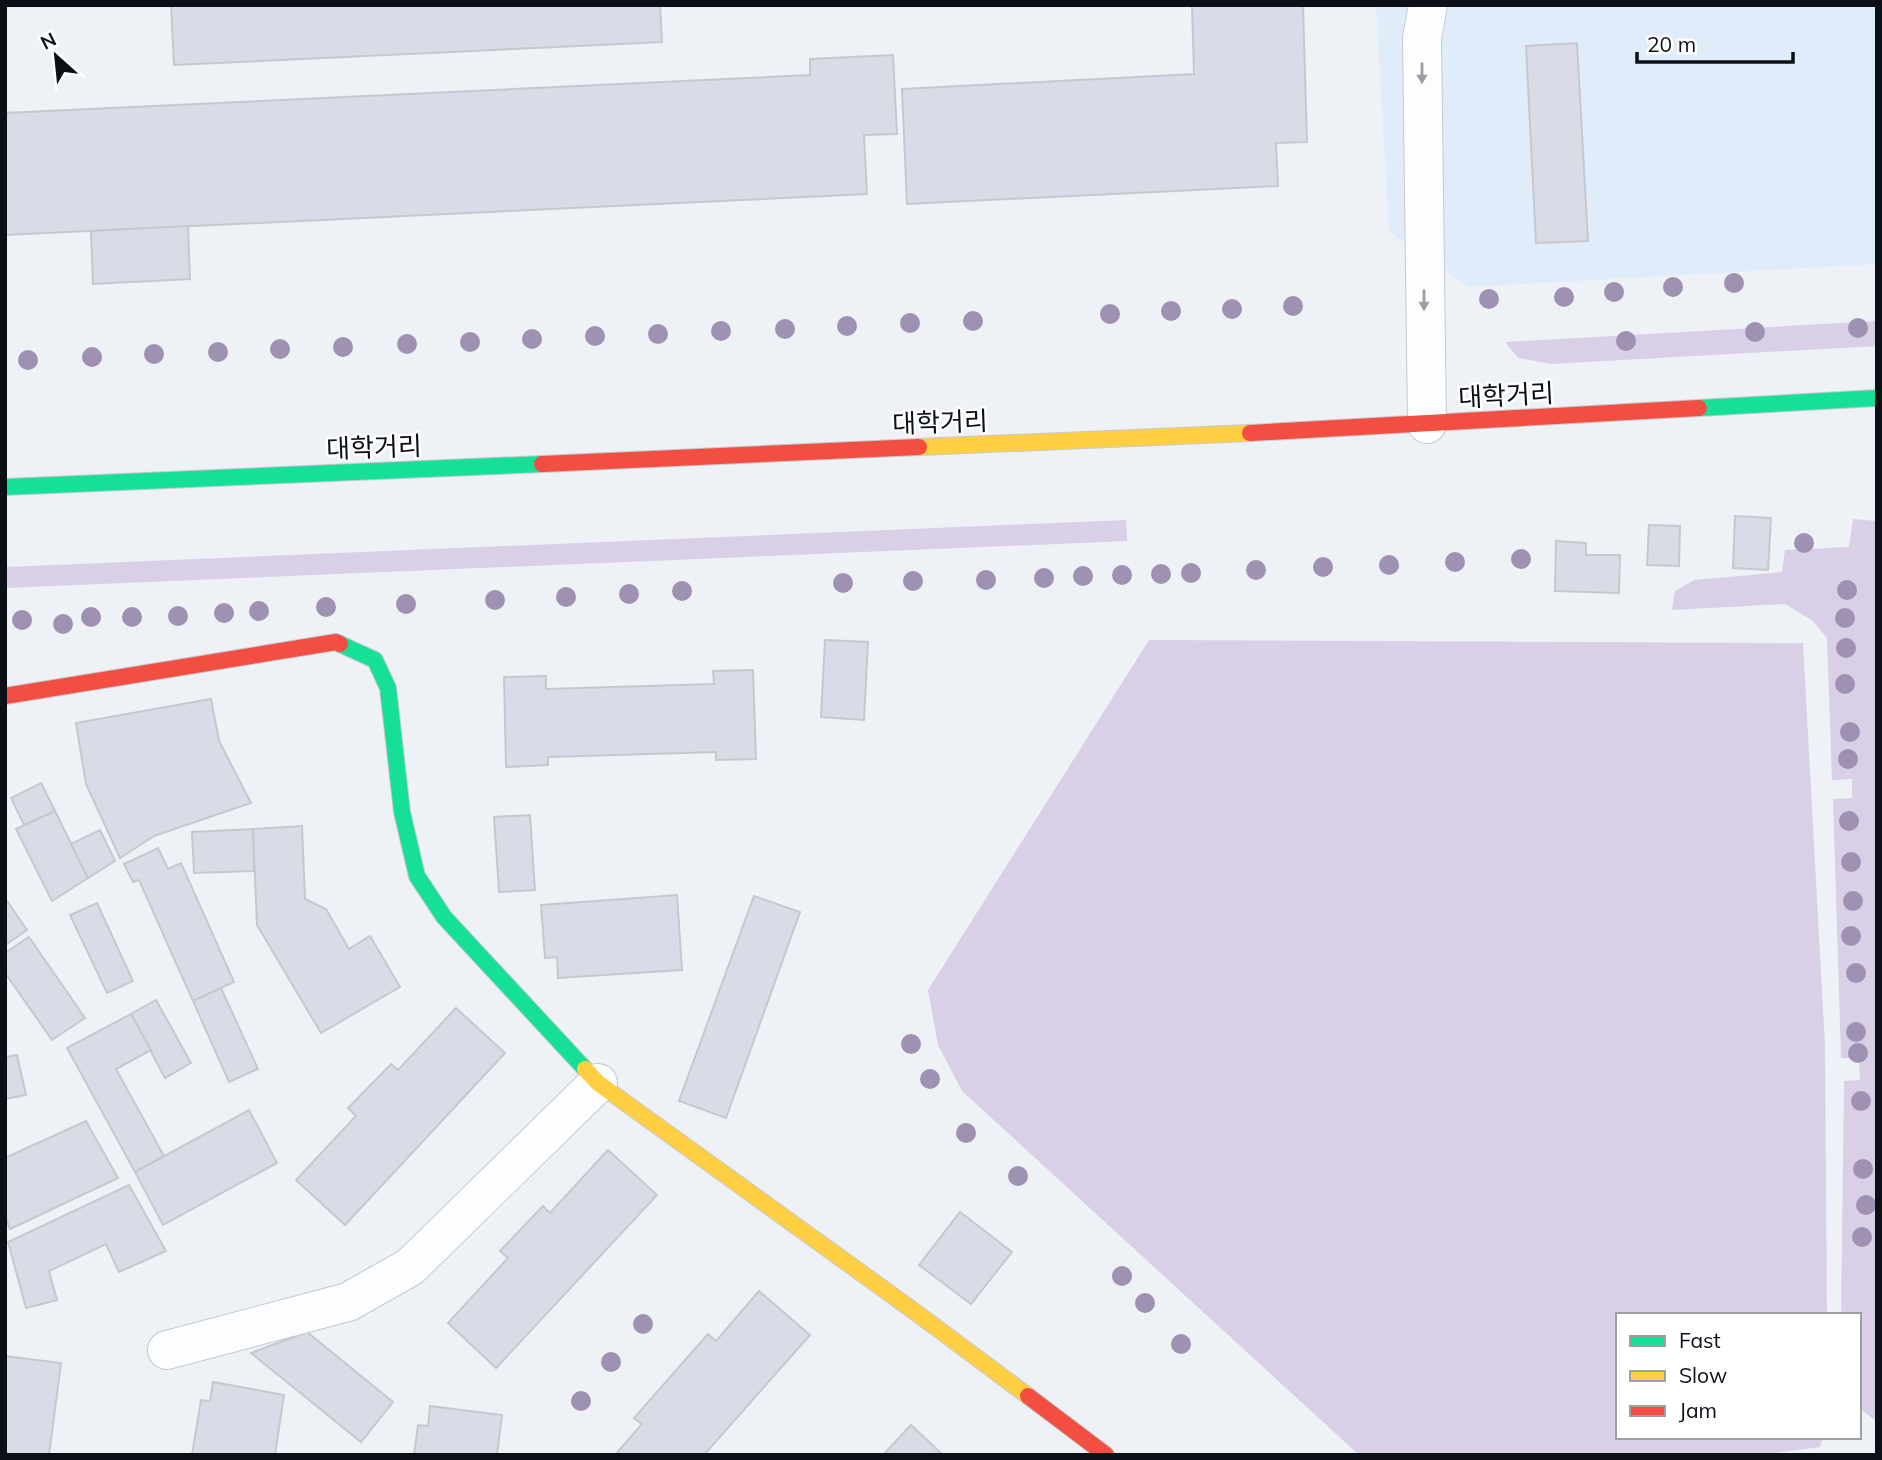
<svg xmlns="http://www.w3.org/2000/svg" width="1882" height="1460" viewBox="0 0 1882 1460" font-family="Mulish,'Noto Sans KR',sans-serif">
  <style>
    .built { fill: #e1ecfb }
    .green { fill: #d9d0e8 }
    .building { fill: #d9dce6; stroke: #c6c8cf; stroke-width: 2 }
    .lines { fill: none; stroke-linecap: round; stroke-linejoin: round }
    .street-casing { stroke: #c5c9cf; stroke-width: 40 }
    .fast-casing { stroke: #c5c9cf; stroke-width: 18 }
    .slow-casing { stroke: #c5c9cf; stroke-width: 18 }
    .jam-casing { stroke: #c5c9cf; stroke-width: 18 }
    .street { stroke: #fcfdfe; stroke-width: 38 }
    .fast { stroke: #16e098; stroke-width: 16 }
    .slow { stroke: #ffcf43; stroke-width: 16 }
    .jam { stroke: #f24e42; stroke-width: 16 }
    .tree { fill: #9f91b1 }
    .oneway { fill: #9c9ea2 }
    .labels { text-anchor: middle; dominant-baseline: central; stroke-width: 5; stroke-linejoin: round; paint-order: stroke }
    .street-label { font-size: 26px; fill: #0b1017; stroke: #fff }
  </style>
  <rect width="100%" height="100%" fill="#eef2f6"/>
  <path class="built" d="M 1376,5 L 1877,5 L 1877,264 L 1469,287 L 1389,232 Z"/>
  <g class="green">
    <path d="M 1877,321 L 1877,346 L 1551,364 L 1518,358 L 1505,342 Z"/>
    <path d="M 1853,519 L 1877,521 L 1877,1422 L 1859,1408 L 1859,1315 L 1841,1315 L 1844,1081 L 1860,1080 L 1859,1058 L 1841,1058 L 1833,799 L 1852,798 L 1852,779 L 1832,780 L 1827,638 L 1813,621 L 1785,604 L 1672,610 L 1675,591 L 1694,580 L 1782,572 L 1785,550 L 1849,547 Z"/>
    <path d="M 1126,520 L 1127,541 L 5,588 L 5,567 Z"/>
    <path d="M 1149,640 L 1803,643 L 1825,1045 L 1827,1315 L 1618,1315 L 1618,1437 L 1823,1437 L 1820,1447 L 1758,1455 L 1359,1455 L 962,1091 L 938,1045 L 928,990 Z"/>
  </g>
  <g class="building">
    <path d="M 171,5 L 660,5 L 662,42 L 174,65 Z"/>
    <path d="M 1192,5 L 1303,5 L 1307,142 L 1276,143 L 1278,186 L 907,204 L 902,89 L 1194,74 Z"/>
    <path d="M 1577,43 L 1588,241 L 1536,243 L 1526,46 Z"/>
    <path d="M 893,55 L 897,134 L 864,135 L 867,194 L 5,235 L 5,113 L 810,75 L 810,59 Z"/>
    <path d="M 188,226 L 190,279 L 93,284 L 91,231 Z"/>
    <path d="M 1735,516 L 1771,518 L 1768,570 L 1733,568 Z"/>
    <path d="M 1649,525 L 1680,526 L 1679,566 L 1647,565 Z"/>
    <path d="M 1556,541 L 1586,543 L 1586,555 L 1620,555 L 1619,593 L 1555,591 Z"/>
    <path d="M 825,640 L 868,642 L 864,720 L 821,717 Z"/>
    <path d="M 753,670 L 756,759 L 716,760 L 716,752 L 548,757 L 548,765 L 506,767 L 504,677 L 546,676 L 546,689 L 714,684 L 713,671 Z"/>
    <path d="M 211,699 L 219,741 L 251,803 L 154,836 L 120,858 L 86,784 L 76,723 Z"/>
    <path d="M 41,783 L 55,811 L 24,825 L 11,798 Z"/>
    <path d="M 55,811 L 88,878 L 52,901 L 16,829 Z"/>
    <path d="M 530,815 L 535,890 L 499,892 L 494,817 Z"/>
    <path d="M 302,826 L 305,899 L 326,909 L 349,949 L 370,936 L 400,987 L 321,1033 L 257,925 L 253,829 Z"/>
    <path d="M 253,829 L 254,871 L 194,873 L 192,832 Z"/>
    <path d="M 100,830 L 115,861 L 88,878 L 71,844 Z"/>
    <path d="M 158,848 L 168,869 L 181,863 L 234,982 L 193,1001 L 139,880 L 133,882 L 124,864 Z"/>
    <path d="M 677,895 L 682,970 L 558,978 L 557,957 L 545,958 L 541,905 Z"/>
    <path d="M 754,896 L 800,912 L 726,1118 L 679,1101 Z"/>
    <path d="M 5,898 L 27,930 L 5,945 Z"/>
    <path d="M 97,903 L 133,981 L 107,993 L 70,915 Z"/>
    <path d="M 29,937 L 85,1018 L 52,1040 L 5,973 L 5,953 Z"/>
    <path d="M 221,988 L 258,1069 L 229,1082 L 193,1001 Z"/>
    <path d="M 156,1000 L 191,1063 L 165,1078 L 131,1014 Z"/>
    <path d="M 456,1008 L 505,1053 L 345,1225 L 296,1180 L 356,1116 L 348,1108 L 391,1064 L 398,1070 Z"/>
    <path d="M 131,1014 L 151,1050 L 116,1069 L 164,1156 L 135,1172 L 67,1048 Z"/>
    <path d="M 17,1055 L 26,1095 L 5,1099 L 5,1057 Z"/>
    <path d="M 249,1110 L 277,1163 L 163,1225 L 135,1172 Z"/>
    <path d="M 86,1121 L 118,1178 L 10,1229 L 5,1215 L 5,1158 Z"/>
    <path d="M 608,1150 L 657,1195 L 496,1368 L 448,1323 L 508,1258 L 500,1251 L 543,1206 L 550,1213 Z"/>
    <path d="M 129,1185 L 166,1251 L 119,1272 L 106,1244 L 49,1271 L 57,1300 L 26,1308 L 8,1242 Z"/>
    <path d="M 960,1212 L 1012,1252 L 971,1304 L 919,1265 Z"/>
    <path d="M 759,1291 L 810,1335 L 704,1455 L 615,1455 L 642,1424 L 634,1418 L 708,1334 L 716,1341 Z"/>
    <path d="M 307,1332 L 393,1402 L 361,1442 L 251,1353 Z"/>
    <path d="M 5,1356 L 61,1363 L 49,1455 L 5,1455 Z"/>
    <path d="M 213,1382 L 284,1395 L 275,1455 L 192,1455 L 201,1400 L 210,1401 Z"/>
    <path d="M 430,1406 L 502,1415 L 497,1455 L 414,1455 L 418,1425 L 428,1426 Z"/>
    <path d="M 911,1425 L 943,1455 L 883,1455 Z"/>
  </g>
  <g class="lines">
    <g class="street-casing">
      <g id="street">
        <path d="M 1427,424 L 1422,38 L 1428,5"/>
        <path d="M 167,1350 L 348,1302 L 410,1267 L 598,1083"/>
      </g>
    </g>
    <g class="fast-casing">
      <g id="fast">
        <path d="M 1699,408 L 1877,398"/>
        <path d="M 5,487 L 542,464"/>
        <path d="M 340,644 L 375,660 L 388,688 L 402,812 L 417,876 L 444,917 L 585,1069"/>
      </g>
    </g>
    <g class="slow-casing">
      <g id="slow">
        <path d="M 919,447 L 1250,433"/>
        <path d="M 585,1069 L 598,1083 L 918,1314 L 1028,1396"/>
      </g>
    </g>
    <g class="jam-casing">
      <g id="jam">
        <path d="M 1250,433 L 1699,408"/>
        <path d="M 542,464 L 919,447"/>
        <path d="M 5,696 L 336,642 L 340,644"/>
        <path d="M 1028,1396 L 1106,1455"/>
      </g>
    </g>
    <use href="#street" class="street"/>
    <use href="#fast" class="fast"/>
    <use href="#slow" class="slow"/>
    <use href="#jam" class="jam"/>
  </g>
  <g class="tree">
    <circle cx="1734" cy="283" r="10"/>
    <circle cx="1673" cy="287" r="10"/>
    <circle cx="1614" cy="292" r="10"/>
    <circle cx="1564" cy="297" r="10"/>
    <circle cx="1489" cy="299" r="10"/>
    <circle cx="1293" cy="306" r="10"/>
    <circle cx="1232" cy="309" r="10"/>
    <circle cx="1171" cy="311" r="10"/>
    <circle cx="1110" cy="314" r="10"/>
    <circle cx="973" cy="321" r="10"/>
    <circle cx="910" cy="323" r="10"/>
    <circle cx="847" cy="326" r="10"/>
    <circle cx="1858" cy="328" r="10"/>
    <circle cx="785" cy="329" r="10"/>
    <circle cx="721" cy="331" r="10"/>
    <circle cx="1755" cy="332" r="10"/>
    <circle cx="658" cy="334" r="10"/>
    <circle cx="595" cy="336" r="10"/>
    <circle cx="532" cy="339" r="10"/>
    <circle cx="1626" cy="341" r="10"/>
    <circle cx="470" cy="342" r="10"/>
    <circle cx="407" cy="344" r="10"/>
    <circle cx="343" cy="347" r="10"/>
    <circle cx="280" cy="349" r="10"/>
    <circle cx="218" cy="352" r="10"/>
    <circle cx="154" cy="354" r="10"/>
    <circle cx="92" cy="357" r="10"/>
    <circle cx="28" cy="360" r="10"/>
    <circle cx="1804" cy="543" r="10"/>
    <circle cx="1521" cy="559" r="10"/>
    <circle cx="1455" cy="562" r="10"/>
    <circle cx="1389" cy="565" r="10"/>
    <circle cx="1323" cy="567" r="10"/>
    <circle cx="1256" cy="570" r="10"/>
    <circle cx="1191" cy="573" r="10"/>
    <circle cx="1161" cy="574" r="10"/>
    <circle cx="1122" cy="575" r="10"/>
    <circle cx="1083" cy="576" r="10"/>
    <circle cx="1044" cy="578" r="10"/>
    <circle cx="986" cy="580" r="10"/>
    <circle cx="913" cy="581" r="10"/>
    <circle cx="843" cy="583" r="10"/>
    <circle cx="1847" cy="590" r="10"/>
    <circle cx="682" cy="591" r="10"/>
    <circle cx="629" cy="594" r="10"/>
    <circle cx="566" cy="597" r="10"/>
    <circle cx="495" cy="600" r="10"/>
    <circle cx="406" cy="604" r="10"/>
    <circle cx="326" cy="607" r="10"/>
    <circle cx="259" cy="611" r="10"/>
    <circle cx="224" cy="613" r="10"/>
    <circle cx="178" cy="616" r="10"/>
    <circle cx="91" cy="617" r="10"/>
    <circle cx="132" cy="617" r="10"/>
    <circle cx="1845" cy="618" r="10"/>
    <circle cx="22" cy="620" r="10"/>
    <circle cx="63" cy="624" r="10"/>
    <circle cx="1846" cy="648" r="10"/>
    <circle cx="1845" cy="684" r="10"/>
    <circle cx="1850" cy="732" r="10"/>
    <circle cx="1848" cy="759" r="10"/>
    <circle cx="1849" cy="821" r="10"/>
    <circle cx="1851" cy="862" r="10"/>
    <circle cx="1853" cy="901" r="10"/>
    <circle cx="1851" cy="936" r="10"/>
    <circle cx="1856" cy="973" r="10"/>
    <circle cx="1856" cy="1032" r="10"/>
    <circle cx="911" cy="1044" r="10"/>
    <circle cx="1858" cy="1053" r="10"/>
    <circle cx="930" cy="1079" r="10"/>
    <circle cx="1861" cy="1101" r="10"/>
    <circle cx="966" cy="1133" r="10"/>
    <circle cx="1863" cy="1169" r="10"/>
    <circle cx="1018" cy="1176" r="10"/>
    <circle cx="1866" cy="1205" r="10"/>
    <circle cx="1862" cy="1237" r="10"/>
    <circle cx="1122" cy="1276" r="10"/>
    <circle cx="1145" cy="1303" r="10"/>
    <circle cx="643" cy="1324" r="10"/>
    <circle cx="1181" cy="1344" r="10"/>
    <circle cx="611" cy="1362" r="10"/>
    <circle cx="581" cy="1401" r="10"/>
  </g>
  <defs><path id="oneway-solid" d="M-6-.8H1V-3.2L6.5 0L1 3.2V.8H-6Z" transform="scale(1.75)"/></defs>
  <g class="oneway">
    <use href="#oneway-solid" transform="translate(1422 73) rotate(90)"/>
    <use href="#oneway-solid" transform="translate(1424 300) rotate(90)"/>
  </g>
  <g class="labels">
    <g class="street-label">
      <text transform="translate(1506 395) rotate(-3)">대학거리</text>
      <text transform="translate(940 422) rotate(-2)">대학거리</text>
      <text transform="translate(374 447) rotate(-2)">대학거리</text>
    </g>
  </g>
  <rect width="1882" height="1460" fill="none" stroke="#0b1017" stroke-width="14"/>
  <rect x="1616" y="1313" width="245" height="126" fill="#ffffff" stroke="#9d9fa2" stroke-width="2"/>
  <rect x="1630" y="1336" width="35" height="10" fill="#16e098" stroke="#9d9fa2" stroke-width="2"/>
  <text x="1679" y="1348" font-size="21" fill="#0b1017">Fast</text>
  <rect x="1630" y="1371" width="35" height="10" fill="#ffcf43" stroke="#9d9fa2" stroke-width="2"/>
  <text x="1679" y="1383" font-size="21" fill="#0b1017">Slow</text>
  <rect x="1630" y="1406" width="35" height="10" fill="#f24e42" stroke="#9d9fa2" stroke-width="2"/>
  <text x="1679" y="1418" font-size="21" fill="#0b1017">Jam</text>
  <g transform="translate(56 56) rotate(333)" stroke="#ffffff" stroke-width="5" paint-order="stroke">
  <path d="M0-5L12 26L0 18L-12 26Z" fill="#0b1017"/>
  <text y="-10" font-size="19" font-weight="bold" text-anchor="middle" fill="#0b1017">N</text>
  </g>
  <path d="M1637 52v10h156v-10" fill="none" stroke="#0b1017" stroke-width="3.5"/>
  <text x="1647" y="52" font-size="21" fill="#0b1017" stroke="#ffffff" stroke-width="5" paint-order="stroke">20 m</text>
</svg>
